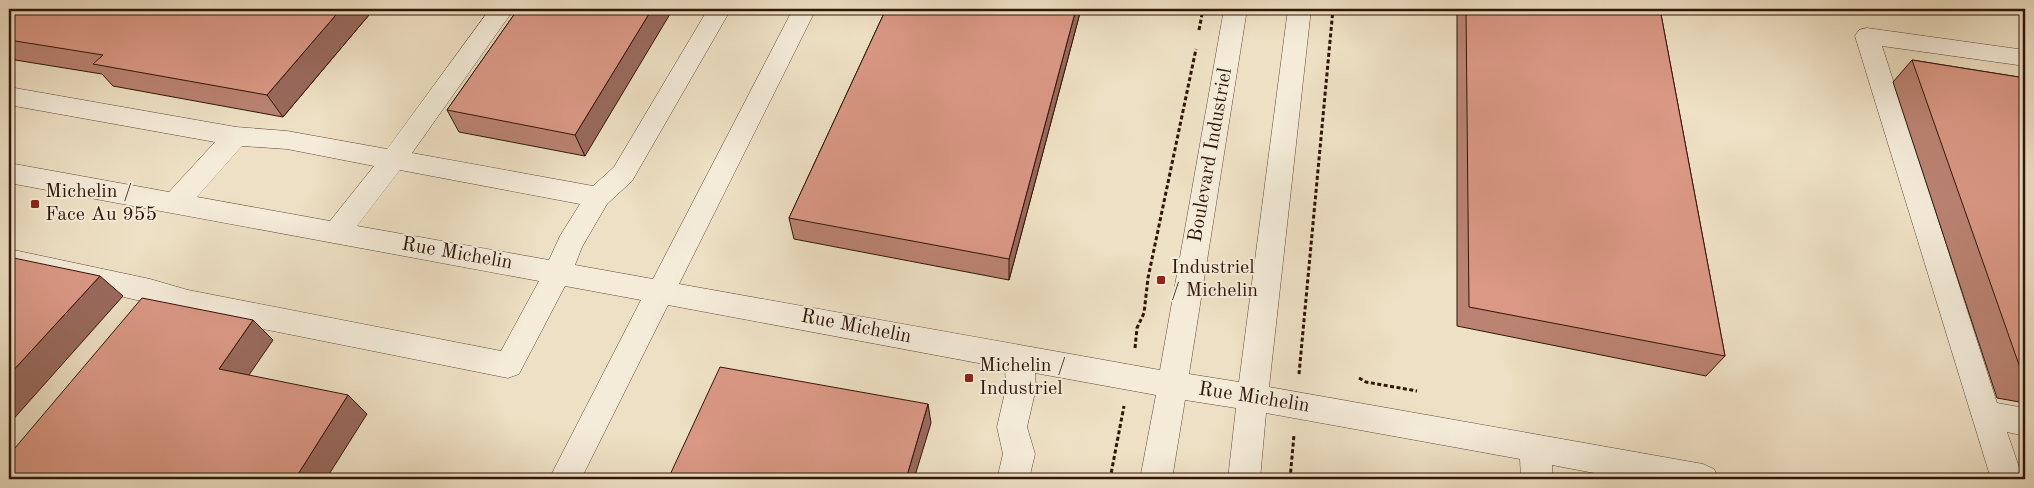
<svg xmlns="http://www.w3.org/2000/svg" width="2034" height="488" viewBox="0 0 2034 488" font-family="'Old Standard TT',serif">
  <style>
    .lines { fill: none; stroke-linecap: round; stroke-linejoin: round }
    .minor-casing { stroke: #604836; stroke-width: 1 }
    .path { stroke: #301607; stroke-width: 3; stroke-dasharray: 4 2.5; stroke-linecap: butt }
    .minor { fill: #f4ebd9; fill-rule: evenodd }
    .wall { fill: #bb8372; stroke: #301607 }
    .shaded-wall { fill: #996a5d; stroke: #301607 }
    .building { fill: #da9885; stroke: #301607 }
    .poi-dot { fill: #8f2418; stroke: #f4ebd9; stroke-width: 2 }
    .labels { text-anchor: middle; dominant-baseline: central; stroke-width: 4; stroke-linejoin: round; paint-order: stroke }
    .street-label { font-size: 20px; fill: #301607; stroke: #f4ebd9 }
    .poi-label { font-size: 20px; fill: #301607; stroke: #f4ebd9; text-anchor: start }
  </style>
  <rect width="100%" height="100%" fill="#eee0c4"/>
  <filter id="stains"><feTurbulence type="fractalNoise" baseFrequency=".004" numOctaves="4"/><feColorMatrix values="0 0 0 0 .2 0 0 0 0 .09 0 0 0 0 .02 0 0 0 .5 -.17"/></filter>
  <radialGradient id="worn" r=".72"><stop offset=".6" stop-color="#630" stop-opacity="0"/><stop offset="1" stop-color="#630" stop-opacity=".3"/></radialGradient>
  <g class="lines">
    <g class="minor-casing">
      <g id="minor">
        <path d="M 490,9 L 514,9 L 412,153 L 593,186 L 614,167 L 708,9 L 731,9 L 632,181 L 607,204 L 582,247 L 575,265 L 653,279 L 793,9 L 816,9 L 679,284 L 1160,370 L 1224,9 L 1247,9 L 1189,374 L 1239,382 L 1288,9 L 1311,9 L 1269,387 L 1703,464 L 1714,469 L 1719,479 L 1626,479 L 1552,465 L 1553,479 L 1521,479 L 1520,459 L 1266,413 L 1260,479 L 1228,479 L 1236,408 L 1185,400 L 1172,479 L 1140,479 L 1156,395 L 1035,373 L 1036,388 L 1027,427 L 1035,454 L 1029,479 L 997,479 L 1003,454 L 997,427 L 1006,388 L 1005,368 L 668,305 L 581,479 L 549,479 L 641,300 L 565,286 L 519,374 L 508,378 L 188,314 L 150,303 L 9,271 L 9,249 L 150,279 L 188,290 L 501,351 L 539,281 L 9,183 L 9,163 L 169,192 L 215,142 L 9,105 L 9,87 L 236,127 L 287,131 L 387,149 ZM 242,146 L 287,149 L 374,166 L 330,221 L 197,197 ZM 400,170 L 580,204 L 560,236 L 549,260 L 357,226 Z"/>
        <path d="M 1867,28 L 2025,50 L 2025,66 L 1882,46 L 1997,403 L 2025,408 L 2025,436 L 2007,432 L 2023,479 L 1991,479 L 1855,36 L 1859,30 Z"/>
      </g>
    </g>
    <g class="path">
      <path d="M 1199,30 L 1203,9"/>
      <path d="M 1135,348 L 1137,328 L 1144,313 L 1148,278 L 1196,49"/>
      <path d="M 1299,374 L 1333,9"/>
      <path d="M 1359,378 L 1366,382 L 1417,391"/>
      <path d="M 1110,479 L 1124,406"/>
      <path d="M 1290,479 L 1294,435"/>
    </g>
    <use href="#minor" class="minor"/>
  </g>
  <g class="wall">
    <path d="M 9,9 L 374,9 L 283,117 L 113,86 L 102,74 L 9,59 Z"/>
    <path d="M 518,9 L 585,156 L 459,132 L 447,110 Z"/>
    <path d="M 886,9 L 1081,9 L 1009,280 L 794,239 L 789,218 Z"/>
    <path d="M 1457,9 L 1660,9 L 1725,356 L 1706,376 L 1457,326 Z"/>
    <path d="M 1912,60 L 2025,78 L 2025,403 L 1997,398 L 1893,82 Z"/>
  </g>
  <g class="shaded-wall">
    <path d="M 341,9 L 374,9 L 283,117 L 267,95 Z"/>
    <path d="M 652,9 L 673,9 L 585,156 L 575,135 Z"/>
    <path d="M 1076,9 L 1081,9 L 1009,280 L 1009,259 Z"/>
    <path d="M 100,276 L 123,296 L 9,424 L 9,375 Z"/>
    <path d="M 253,320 L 273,340 L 240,388 L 219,369 Z"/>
    <path d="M 348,395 L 367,414 L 326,479 L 295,479 Z"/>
    <path d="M 928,404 L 931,423 L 914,479 L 906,479 Z"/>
  </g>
  <g class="building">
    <path d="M 9,9 L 341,9 L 267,95 L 93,64 L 103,55 L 9,40 Z"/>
    <path d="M 518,9 L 652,9 L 575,135 L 447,110 Z"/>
    <path d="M 886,9 L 1076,9 L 1009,259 L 789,218 Z"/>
    <path d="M 1466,9 L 1660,9 L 1725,356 L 1469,307 Z"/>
    <path d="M 1912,60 L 2025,78 L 2025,379 L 2024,379 Z"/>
    <path d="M 9,257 L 100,276 L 9,375 Z"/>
    <path d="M 142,298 L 253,320 L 219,369 L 348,395 L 295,479 L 9,479 L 9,455 Z"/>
    <path d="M 720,367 L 928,404 L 906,479 L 668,479 Z"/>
  </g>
  <g class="poi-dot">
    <rect x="30" y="199" width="10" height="10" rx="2.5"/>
    <rect x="1156" y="275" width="10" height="10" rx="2.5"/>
    <rect x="964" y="373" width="10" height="10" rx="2.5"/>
  </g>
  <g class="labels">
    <g class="street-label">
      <text transform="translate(1211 155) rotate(-80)">Boulevard Industriel</text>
      <text transform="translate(457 254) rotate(10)">Rue Michelin</text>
      <text transform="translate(856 327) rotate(11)">Rue Michelin</text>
      <text transform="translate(1254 398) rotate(9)">Rue Michelin</text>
    </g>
    <g class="poi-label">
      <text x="45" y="192">Michelin /<tspan x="45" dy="23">Face Au 955</tspan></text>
      <text x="1171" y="268">Industriel<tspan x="1171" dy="23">/ Michelin</tspan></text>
      <text x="979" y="366">Michelin /<tspan x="979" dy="23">Industriel</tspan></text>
    </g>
  </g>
  <rect width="2034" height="488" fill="none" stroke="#eee0c4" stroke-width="30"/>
  <rect x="10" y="10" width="2014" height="468" fill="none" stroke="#301607" stroke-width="2.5"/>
  <rect x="15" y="15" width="2004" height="458" fill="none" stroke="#301607"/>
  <rect width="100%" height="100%" filter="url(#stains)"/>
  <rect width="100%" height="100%" fill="url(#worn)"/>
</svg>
